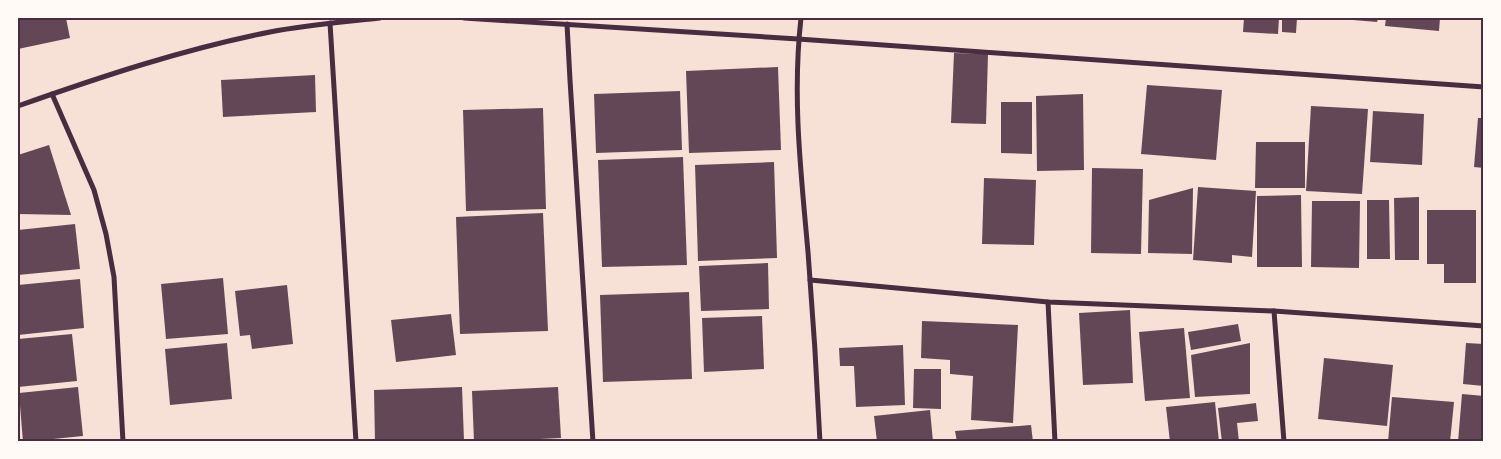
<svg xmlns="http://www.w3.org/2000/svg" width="1501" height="459" viewBox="0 0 1501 459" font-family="Overpass,sans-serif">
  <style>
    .building { fill: #644757 }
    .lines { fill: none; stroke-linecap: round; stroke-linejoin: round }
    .minor { stroke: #4a2c40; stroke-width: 5 }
    .neatline { fill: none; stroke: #4a2c40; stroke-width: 2 }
  </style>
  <rect width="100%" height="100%" fill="#f7e1d7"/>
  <g class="building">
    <path d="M 18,18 L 66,18 L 70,38 L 18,49 Z"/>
    <path d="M 1244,18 L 1279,18 L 1278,34 L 1243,32 Z"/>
    <path d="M 1282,18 L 1297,18 L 1296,33 L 1282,32 Z"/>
    <path d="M 1342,18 L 1378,18 L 1377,22 L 1341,19 Z"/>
    <path d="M 1386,18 L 1440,18 L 1439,31 L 1385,26 Z"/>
    <path d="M 954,53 L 988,54 L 986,124 L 951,123 Z"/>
    <path d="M 778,67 L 781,150 L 689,153 L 686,71 Z"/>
    <path d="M 315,75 L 316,112 L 223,117 L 221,80 Z"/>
    <path d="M 1147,85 L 1222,90 L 1216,160 L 1141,154 Z"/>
    <path d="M 680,91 L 682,150 L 596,153 L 594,94 Z"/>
    <path d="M 1083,94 L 1084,170 L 1037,171 L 1036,96 Z"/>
    <path d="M 1001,102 L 1032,102 L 1032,154 L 1001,153 Z"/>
    <path d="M 1311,106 L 1368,109 L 1362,194 L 1306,191 Z"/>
    <path d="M 543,108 L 546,209 L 466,211 L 463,110 Z"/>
    <path d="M 1373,111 L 1424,114 L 1422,165 L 1370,162 Z"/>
    <path d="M 1478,118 L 1484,118 L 1484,168 L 1474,167 Z"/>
    <path d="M 1256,142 L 1305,142 L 1305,188 L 1255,188 Z"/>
    <path d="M 49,145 L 71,215 L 18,214 L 18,155 Z"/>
    <path d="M 683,157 L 687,265 L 602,267 L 598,160 Z"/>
    <path d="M 774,162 L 777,258 L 698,261 L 695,165 Z"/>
    <path d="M 1092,168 L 1143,169 L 1141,254 L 1091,253 Z"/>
    <path d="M 984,178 L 1036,180 L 1034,245 L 982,244 Z"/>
    <path d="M 1198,187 L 1256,191 L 1252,257 L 1232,255 L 1232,263 L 1193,260 Z"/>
    <path d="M 1193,188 L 1192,254 L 1148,253 L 1149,200 Z"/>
    <path d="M 1301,195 L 1302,267 L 1257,267 L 1257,196 Z"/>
    <path d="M 1419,197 L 1419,260 L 1395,260 L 1394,198 Z"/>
    <path d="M 1367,200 L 1389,200 L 1390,259 L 1367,259 Z"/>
    <path d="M 1312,201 L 1360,201 L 1359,268 L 1311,267 Z"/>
    <path d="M 1427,210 L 1476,210 L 1476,283 L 1444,283 L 1444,264 L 1427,264 Z"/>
    <path d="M 543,213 L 548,331 L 460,334 L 456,217 Z"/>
    <path d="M 75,224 L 80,269 L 18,275 L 18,230 Z"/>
    <path d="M 768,263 L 769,309 L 701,311 L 699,266 Z"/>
    <path d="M 223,278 L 228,334 L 166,339 L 161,284 Z"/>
    <path d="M 80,279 L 84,328 L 18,335 L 18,285 Z"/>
    <path d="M 287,285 L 293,344 L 252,349 L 250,335 L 240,336 L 235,291 Z"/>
    <path d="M 689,292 L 692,379 L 603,382 L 600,295 Z"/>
    <path d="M 1130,310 L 1133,383 L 1083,385 L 1079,313 Z"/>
    <path d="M 451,314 L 456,355 L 396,362 L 391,320 Z"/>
    <path d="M 762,316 L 764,369 L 704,372 L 702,318 Z"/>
    <path d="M 922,321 L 1018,325 L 1013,423 L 971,420 L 973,376 L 950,374 L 950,360 L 921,358 Z"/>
    <path d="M 1238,324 L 1241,341 L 1191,350 L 1188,332 Z"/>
    <path d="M 1184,328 L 1190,398 L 1145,401 L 1139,332 Z"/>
    <path d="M 72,334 L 77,381 L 18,387 L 18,339 Z"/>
    <path d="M 227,343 L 232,399 L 170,405 L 165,349 Z"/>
    <path d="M 1250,343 L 1250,394 L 1195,397 L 1191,355 Z"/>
    <path d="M 1466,343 L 1484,344 L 1484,386 L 1463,384 Z"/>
    <path d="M 903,345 L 905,405 L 856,407 L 854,366 L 840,366 L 839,348 Z"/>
    <path d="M 1324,358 L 1393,365 L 1387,426 L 1318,419 Z"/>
    <path d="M 914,369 L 941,369 L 941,409 L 913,408 Z"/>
    <path d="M 78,387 L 83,436 L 23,442 L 19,393 Z"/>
    <path d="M 462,387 L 464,441 L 375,442 L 374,390 Z"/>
    <path d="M 558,387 L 561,438 L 474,442 L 472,391 Z"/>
    <path d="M 1462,394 L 1484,396 L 1484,442 L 1458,442 Z"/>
    <path d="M 1392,397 L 1454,402 L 1450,442 L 1388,442 Z"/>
    <path d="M 1215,402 L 1219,442 L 1170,442 L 1166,407 Z"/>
    <path d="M 1256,403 L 1258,421 L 1237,423 L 1239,442 L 1222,442 L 1218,408 Z"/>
    <path d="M 930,410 L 933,442 L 877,442 L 874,416 Z"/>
    <path d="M 1031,425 L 1033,442 L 957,442 L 955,431 Z"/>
  </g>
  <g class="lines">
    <g class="minor">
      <path d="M 464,18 L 798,39 L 1484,87"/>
      <path d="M 801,18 C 792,97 801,173 808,252 C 813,315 817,378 820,442"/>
      <path d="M 330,23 L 356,442"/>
      <path d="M 567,24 L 570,80 L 593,442"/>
      <path d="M 52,94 L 94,190 L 106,234 L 114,277 L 123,442"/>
      <path d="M 18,106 C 100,77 184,49 270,32 C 306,25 343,22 380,18"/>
      <path d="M 810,280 L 1048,302 L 1274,311 L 1484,326"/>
      <path d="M 1048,302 L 1055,442"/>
      <path d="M 1274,311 L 1284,442"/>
    </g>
  </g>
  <rect width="1501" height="459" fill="none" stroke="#fffaf5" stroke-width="38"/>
  <rect x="19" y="19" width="1463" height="421" class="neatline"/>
</svg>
